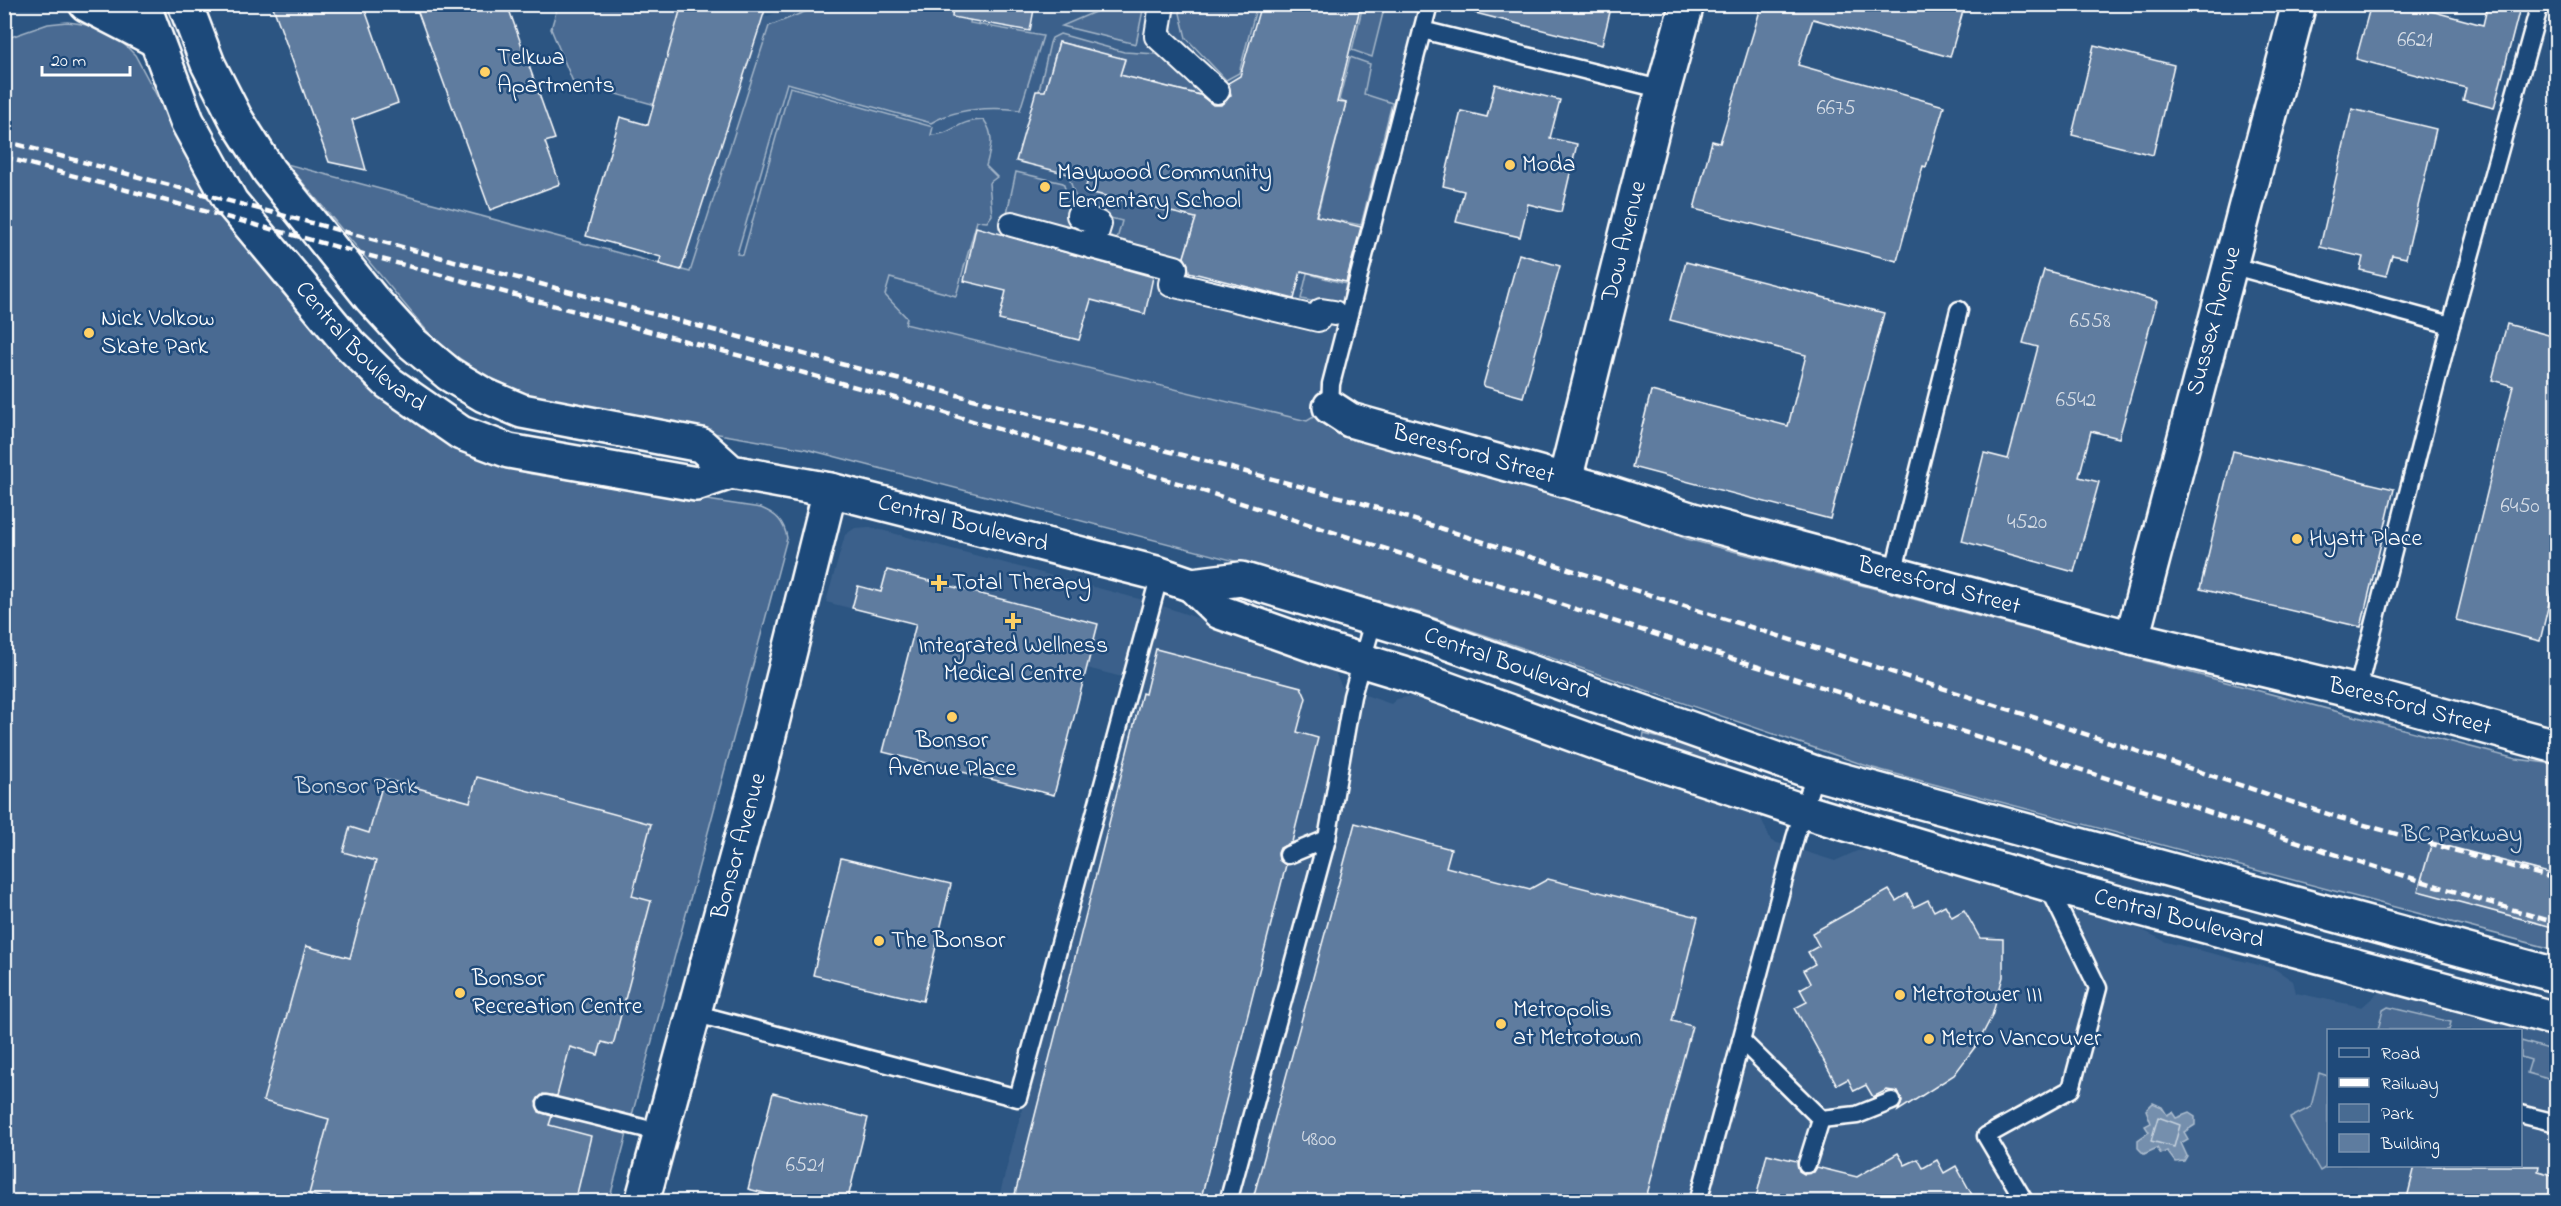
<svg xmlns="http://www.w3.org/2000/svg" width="2561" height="1206" viewBox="0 0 2561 1206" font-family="'Indie Flower',sans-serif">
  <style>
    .built { fill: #3b618b; fill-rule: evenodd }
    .green { fill: #486b92; stroke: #a4b5c8; stroke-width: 1.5 }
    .water { fill: #748fad; stroke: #acbcce; stroke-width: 1.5 }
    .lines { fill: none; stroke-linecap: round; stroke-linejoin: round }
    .shore { stroke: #c7d2de; stroke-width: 1.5 }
    .building { fill: #5e7c9f; stroke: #fff; stroke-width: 1.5 }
    .service-casing { stroke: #fff; stroke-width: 21 }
    .pedestrian-casing { stroke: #fff; stroke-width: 28 }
    .minor-casing { stroke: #fff; stroke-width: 38 }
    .tertiary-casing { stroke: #fff; stroke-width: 38 }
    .secondary-casing { stroke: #fff; stroke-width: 38 }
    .service { stroke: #1f4a7a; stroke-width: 16 }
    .pedestrian { stroke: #1f4a7a; stroke-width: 24 }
    .minor { stroke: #1f4a7a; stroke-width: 33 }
    .tertiary { stroke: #1f4a7a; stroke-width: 33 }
    .secondary { stroke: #1f4a7a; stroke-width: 33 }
    .rail { stroke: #fff; stroke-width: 4.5; stroke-dasharray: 9 4.5; stroke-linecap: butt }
    .poi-dot { fill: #ffd166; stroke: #1f4a7a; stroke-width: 2 }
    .labels { text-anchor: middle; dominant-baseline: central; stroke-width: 5; stroke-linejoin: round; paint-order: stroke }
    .number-label { font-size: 21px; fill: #d7dee7 }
    .poi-label { font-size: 24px; fill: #fff; stroke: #1f4a7a; text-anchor: start }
    .street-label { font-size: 24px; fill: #fff; stroke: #1f4a7a }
    .park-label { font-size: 24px; fill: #dae1e9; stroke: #1f4a7a }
  </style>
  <rect width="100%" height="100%" fill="#2c5582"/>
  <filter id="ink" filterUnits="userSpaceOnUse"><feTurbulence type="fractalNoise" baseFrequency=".0167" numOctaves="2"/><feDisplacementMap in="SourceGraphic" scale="12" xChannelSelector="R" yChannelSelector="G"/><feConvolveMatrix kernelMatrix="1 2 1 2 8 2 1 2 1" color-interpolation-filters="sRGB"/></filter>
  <g filter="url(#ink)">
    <g class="built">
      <path d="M 798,5 L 1429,5 L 1334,373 L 1324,370 L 1319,398 L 1322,412 L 1307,421 L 681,270 L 762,18 Z"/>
      <path d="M 870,527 L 1154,603 L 1324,662 L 1333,668 L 1342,687 L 1391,704 L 1397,699 L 1416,695 L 1750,810 L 1761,818 L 1771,841 L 1835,861 L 1857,851 L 1872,850 L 2101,909 L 2166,942 L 2275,969 L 2293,981 L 2296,993 L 2362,1007 L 2378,993 L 2386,991 L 2556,1033 L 2556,1201 L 998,1201 L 1134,680 L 826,602 L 845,535 L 855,528 ZM 2328,1030 L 2520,1030 L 2520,1166 L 2328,1166 Z"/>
    </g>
    <g class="green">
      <path d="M 558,5 L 682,5 L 670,109 L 573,82 L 551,29 Z"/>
      <path d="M 822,5 L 972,5 L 970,23 L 1043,36 L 1020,110 C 991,107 958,107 931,123 L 787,83 L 737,254 L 743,255 L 790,87 L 933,127 L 931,135 C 954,135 955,120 984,120 C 995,135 991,148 986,166 L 997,177 L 989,183 L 992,215 L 987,222 L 977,221 L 956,296 L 890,278 L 885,295 L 907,318 L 905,324 L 1307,421 L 1322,412 L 1373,444 L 1493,477 L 1517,475 L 1687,539 L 2516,759 L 2556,764 L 2556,950 L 1873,768 L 1420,613 L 1285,574 L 806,449 L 568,408 C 518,394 471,371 432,337 L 287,164 L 690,272 L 769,26 Z"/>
      <path d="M 1121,5 L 1144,5 L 1136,44 L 1062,26 L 1097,11 L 1113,11 Z"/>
      <path d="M 1178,5 L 1257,5 L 1239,73 L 1226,80 L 1186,38 Z"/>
      <path d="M 1363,5 L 1385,5 L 1372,57 L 1352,50 Z"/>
      <path d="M 67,22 C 95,24 116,34 135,55 L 208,191 L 274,280 L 348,366 L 403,414 L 432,433 L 500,465 L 531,474 L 761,508 C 776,514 784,521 787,538 L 609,1201 L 5,1202 L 5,39 L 48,24 Z"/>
      <path d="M 1060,34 L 1124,52 L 1157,54 L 1211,94 L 1209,97 L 1120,75 L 1125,60 L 1059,42 L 1045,92 L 1039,91 L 1050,43 L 1052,38 Z"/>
      <path d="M 1350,57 L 1370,64 L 1364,94 L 1392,103 L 1361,225 L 1324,218 L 1315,248 L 1309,247 L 1346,103 L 1339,100 Z"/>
      <path d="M 1066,169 L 1089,175 L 1085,191 L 1196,218 L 1183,260 L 1116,243 L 1122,221 L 1080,210 Z"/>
      <path d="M 1016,172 L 1063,183 L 1077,221 L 1071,235 L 1009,217 L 1007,213 Z"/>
      <path d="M 1308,269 L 1314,270 L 1313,275 L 1346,284 L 1341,307 L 1301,299 Z"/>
      <path d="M 1644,734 L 1728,755 L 1725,768 L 1643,739 Z"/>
      <path d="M 2388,1007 L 2451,1022 L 2449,1030 L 2378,1030 L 2383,1010 Z"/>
      <path d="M 2521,1041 L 2556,1051 L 2556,1081 L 2527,1073 L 2531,1060 L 2521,1057 Z"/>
      <path d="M 2319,1073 L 2328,1076 L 2328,1155 L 2325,1168 L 2320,1171 L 2290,1118 L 2311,1107 Z"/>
    </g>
    <path class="water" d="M 2153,1103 L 2162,1107 L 2167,1115 L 2172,1112 L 2176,1118 L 2189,1113 L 2195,1117 L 2195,1125 L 2184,1132 L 2188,1139 L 2181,1143 L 2187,1156 L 2184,1161 L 2175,1162 L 2167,1151 L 2161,1154 L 2157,1148 L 2144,1154 L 2138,1148 L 2138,1140 L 2149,1132 L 2145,1126 L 2151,1123 L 2146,1110 Z"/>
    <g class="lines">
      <path class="shore" d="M 2158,1117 L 2180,1125 L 2174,1147 L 2151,1141 Z"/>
    </g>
    <g class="building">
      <path d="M 272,4 L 363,4 L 398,103 L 352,120 L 366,170 L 329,162 Z"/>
      <path d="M 415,4 L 507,4 L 555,139 L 545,142 L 560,184 L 490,210 Z"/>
      <path d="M 682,4 L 767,4 L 681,270 L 659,264 L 661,257 L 586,236 L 620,117 L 648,125 Z"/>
      <path d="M 953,4 L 1035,4 L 1030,31 L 952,17 Z"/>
      <path d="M 1261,4 L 1361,4 L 1337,102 L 1346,103 L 1316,216 L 1361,227 L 1346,282 L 1301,271 L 1294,299 L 1189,272 L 1188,264 L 1184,257 L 1196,218 L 1085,191 L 1088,179 L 1016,161 L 1036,91 L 1045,91 L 1059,42 L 1125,59 L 1120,75 L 1200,95 L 1213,105 L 1221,105 L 1231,95 L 1228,83 L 1240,76 Z"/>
      <path d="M 1476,4 L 1612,4 L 1602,45 L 1475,13 Z"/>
      <path d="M 1762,4 L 1965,4 L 1950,57 L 1813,19 L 1798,65 L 1944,106 L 1926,167 L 1923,166 L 1897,261 L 1694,209 L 1712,141 L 1720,143 Z"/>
      <path d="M 2371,4 L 2405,4 L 2483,25 L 2488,4 L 2521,4 L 2494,108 L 2463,100 L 2466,88 L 2356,59 Z"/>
      <path d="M 2094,45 L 2174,65 L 2153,155 L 2072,135 Z"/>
      <path d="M 1495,84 L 1560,100 L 1550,138 L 1577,144 L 1561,212 L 1528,204 L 1520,237 L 1456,222 L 1464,191 L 1443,186 L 1461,111 L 1487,117 Z"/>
      <path d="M 2352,109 L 2436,129 L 2406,258 L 2392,255 L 2386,276 L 2360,270 L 2363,257 L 2320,247 Z"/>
      <path d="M 976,227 L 1153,277 L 1145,314 L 1091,300 L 1079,340 L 999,320 L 1006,291 L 964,281 Z"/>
      <path d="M 1519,254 L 1560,266 L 1523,397 L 1483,386 Z"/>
      <path d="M 1686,262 L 1884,313 L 1830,519 L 1632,467 L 1651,391 L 1788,426 L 1806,355 L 1670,320 Z"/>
      <path d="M 2044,270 L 2157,301 L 2119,438 L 2091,431 L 2079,477 L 2099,482 L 2074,572 L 1962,541 L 1984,453 L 2008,459 L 2038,347 L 2023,343 Z"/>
      <path d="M 2507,324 L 2556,337 L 2556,574 L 2540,641 L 2456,620 L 2513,386 L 2492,380 Z"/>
      <path d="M 2233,451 L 2394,489 L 2361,627 L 2200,589 Z"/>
      <path d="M 887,570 L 1098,624 L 1054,795 L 883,752 L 916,624 L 852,608 L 858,586 L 881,592 Z"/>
      <path d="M 1156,649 L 1301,687 L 1306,698 L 1297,732 L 1318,738 L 1292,842 L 1280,848 L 1278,853 L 1279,860 L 1286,865 L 1200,1202 L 1013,1202 L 1142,693 L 1145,694 Z"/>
      <path d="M 477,777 L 651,824 L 632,896 L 651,901 L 613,1045 L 602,1042 L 598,1055 L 570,1047 L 557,1096 L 543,1094 L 536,1102 L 539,1112 L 552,1116 L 549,1125 L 591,1136 L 575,1202 L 337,1202 L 309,1194 L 329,1119 L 263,1101 L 306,946 L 350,958 L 376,861 L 343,852 L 350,827 L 369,833 L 384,779 L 470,802 Z"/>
      <path d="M 1355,823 L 1451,849 L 1446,867 L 1530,889 L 1548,879 L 1698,917 L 1672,1021 L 1692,1026 L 1645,1202 L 1252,1202 Z"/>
      <path d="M 2432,842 L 2556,875 L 2556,928 L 2418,891 Z"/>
      <path d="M 841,858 L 951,884 L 923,1001 L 813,975 Z"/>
      <path d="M 1889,890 L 1896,901 L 1907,894 L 1914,907 L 1928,900 L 1934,911 L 1945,905 L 1952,917 L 1964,910 L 1980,938 L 2003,939 L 2003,977 L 1992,1016 L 1978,1043 L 1954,1075 L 1898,1111 L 1902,1102 L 1898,1092 L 1887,1090 L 1873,1097 L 1866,1085 L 1854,1091 L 1848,1079 L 1837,1085 L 1795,1008 L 1807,1002 L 1800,989 L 1811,983 L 1804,970 L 1815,964 L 1808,952 L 1819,946 L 1812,933 Z"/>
      <path d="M 773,1093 L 868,1118 L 847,1202 L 799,1202 L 748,1189 Z"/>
      <path d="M 1898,1153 L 1905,1165 L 1918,1159 L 1923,1168 L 1937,1160 L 1944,1173 L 1956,1166 L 1976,1202 L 1755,1202 L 1767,1154 L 1797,1161 L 1799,1171 L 1804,1174 L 1814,1172 L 1817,1167 L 1857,1177 Z"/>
      <path d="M 2415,1166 L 2539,1166 L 2538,1171 L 2556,1176 L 2556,1202 L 2406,1202 Z"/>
    </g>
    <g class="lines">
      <g class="service-casing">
        <g id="service">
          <path d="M 1422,30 L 1664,90"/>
          <path d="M 2230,265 L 2451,325"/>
          <path d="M 1330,407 L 1331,384 L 1429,4"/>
          <path d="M 1893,574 L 1959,310"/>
          <path d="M 2357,692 L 2451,325 L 2540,4"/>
          <path d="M 1288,855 L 1327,839"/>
          <path d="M 693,1013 L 1018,1098 L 1160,574"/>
          <path d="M 1741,1040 L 1821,1119 L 1807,1164"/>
          <path d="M 546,1104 L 659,1132"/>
          <path d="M 2520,1114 L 2556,1123"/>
          <path d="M 1821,1119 L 1857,1115 L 1892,1101"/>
          <path d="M 1228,1202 L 1327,839 L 1352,696 L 1374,618"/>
          <path d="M 1698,1202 L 1795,838 L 1815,773"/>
          <path d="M 2025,1202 L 1986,1136 L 2071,1089 L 2098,988 L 2047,884"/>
        </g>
      </g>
      <g class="pedestrian-casing">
        <g id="pedestrian">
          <path d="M 1162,4 L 1157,36 L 1217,91"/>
          <path d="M 1079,215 L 1099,224 L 1092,246 L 1175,268 L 1171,284 L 1318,319 L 1321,311 L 1334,313"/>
          <path d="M 1012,224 L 1092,246"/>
        </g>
      </g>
      <g class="minor-casing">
        <g id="minor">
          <path id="s1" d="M 1330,407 L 1350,420 L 1596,489 L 1693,520 L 2132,638"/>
          <path id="s2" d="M 1565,480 L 1654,123 L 1687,4"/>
        </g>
      </g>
      <g class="tertiary-casing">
        <g id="tertiary">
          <path id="s3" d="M 143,4 L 187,121 L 231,202 L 349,344 L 389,383 L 461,433 L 509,451 L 696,484 L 731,472"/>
          <path id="s4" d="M 185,4 L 208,64 L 236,119 L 269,171 L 371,298 L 412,343 L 449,374 L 484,395 L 522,411 L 701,445 L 731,472 L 830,490 L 1160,574 L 1192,585 L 1241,579 L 1423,634 L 1815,773 L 2556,975"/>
          <path id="s5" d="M 2299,4 L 2132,638 L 2357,692 L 2556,746"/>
          <path id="s6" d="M 1192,585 L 1220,612 L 1327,650 L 1403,673 L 1599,744 L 1803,811 L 2047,884 L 2556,1019"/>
          <path id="s7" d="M 642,1202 L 760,771 L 830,490"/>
        </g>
      </g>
      <g class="secondary-casing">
        <path id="secondary" d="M 86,4 L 154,39"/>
      </g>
      <use href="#service" class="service"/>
      <use href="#pedestrian" class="pedestrian"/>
      <use href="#minor" class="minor"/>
      <use href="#tertiary" class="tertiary"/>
      <use href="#secondary" class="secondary"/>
      <g class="rail">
        <path d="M 4,141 L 1355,501 L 2061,726 L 2340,818 L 2556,879"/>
        <path d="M 4,157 L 889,396 L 1181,484 L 2052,760 L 2331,853 L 2556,923"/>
      </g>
    </g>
  </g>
  <g class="poi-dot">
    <circle cx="485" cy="72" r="6"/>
    <circle cx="1510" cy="165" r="6"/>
    <circle cx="1045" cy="187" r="6"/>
    <circle cx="89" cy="333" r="6"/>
    <circle cx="2297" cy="539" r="6"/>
    <path d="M936 574h6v6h6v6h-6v6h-6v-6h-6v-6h6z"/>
    <path d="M1010 612h6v6h6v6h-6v6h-6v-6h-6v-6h6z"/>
    <circle cx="952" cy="717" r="6"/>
    <circle cx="879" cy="941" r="6"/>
    <circle cx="460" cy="993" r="6"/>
    <circle cx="1900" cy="995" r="6"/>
    <circle cx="1501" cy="1024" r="6"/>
    <circle cx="1929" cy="1039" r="6"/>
  </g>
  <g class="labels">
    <g class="number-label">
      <text x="2415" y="41">6621</text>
      <text x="1836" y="109">6675</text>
      <text x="2090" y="322">6558</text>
      <text x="2076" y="401">6542</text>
      <text x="2520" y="507">6450</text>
      <text x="2027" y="523">4520</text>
      <text x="1319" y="1140">4800</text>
      <text x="805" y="1166">6521</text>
    </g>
    <g class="poi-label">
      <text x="497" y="58">Telkwa<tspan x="497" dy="28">Apartments</tspan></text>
      <text x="1522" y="165">Moda</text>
      <text x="1057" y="173">Maywood Community<tspan x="1057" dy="28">Elementary School</tspan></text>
      <text x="101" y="319">Nick Volkow<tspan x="101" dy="28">Skate Park</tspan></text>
      <text x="2309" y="539">Hyatt Place</text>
      <text x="952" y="583">Total Therapy</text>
      <text x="1013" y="646" text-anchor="middle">Integrated Wellness<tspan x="1013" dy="28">Medical Centre</tspan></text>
      <text x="952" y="741" text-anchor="middle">Bonsor<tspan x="952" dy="28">Avenue Place</tspan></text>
      <text x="891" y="941">The Bonsor</text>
      <text x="472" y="979">Bonsor<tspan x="472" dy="28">Recreation Centre</tspan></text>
      <text x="1912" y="995">Metrotower III</text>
      <text x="1513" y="1010">Metropolis<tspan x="1513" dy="28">at Metrotown</tspan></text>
      <text x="1941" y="1039">Metro Vancouver</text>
    </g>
    <g class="street-label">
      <text stroke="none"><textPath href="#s2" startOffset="246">Dow Avenue</textPath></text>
      <text transform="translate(2215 321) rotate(-75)">Sussex Avenue</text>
      <text stroke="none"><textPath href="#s3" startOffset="412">Central Boulevard</textPath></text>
      <text stroke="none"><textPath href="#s1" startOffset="152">Beresford Street</textPath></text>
      <text stroke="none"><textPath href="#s4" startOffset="1002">Central Boulevard</textPath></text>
      <text stroke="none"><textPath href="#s1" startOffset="636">Beresford Street</textPath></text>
      <text stroke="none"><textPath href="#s4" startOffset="1568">Central Boulevard</textPath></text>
      <text stroke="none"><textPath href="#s5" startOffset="942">Beresford Street</textPath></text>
      <text stroke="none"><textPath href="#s7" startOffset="369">Bonsor Avenue</textPath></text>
      <text stroke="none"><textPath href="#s6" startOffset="1046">Central Boulevard</textPath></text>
    </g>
    <g class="park-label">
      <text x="356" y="787">Bonsor Park</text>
      <text x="2462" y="835">BC Parkway</text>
    </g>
  </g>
  <rect width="2561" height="1206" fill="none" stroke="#1f4a7a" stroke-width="24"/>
  <rect x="12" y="12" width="2537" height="1182" fill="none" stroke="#fff" stroke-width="2" filter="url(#ink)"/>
  <rect x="2327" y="1029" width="195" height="138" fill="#1f4a7a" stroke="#7992af" stroke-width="1.5"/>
  <rect x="2339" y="1048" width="30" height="9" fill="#1f4a7a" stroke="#7992af" stroke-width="1.5"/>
  <text x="2381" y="1059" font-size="18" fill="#ffffff">Road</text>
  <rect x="2339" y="1078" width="30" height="9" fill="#ffffff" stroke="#7992af" stroke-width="1.5"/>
  <text x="2381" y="1089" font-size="18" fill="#ffffff">Railway</text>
  <rect x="2339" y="1104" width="30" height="18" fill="#486b92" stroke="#7992af" stroke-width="1.5"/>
  <text x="2381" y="1119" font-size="18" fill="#ffffff">Park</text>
  <rect x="2339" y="1134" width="30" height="18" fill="#5e7c9f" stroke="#7992af" stroke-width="1.5"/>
  <text x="2381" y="1149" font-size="18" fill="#ffffff">Building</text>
  <path d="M42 66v9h88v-9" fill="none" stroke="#ffffff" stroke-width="3"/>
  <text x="51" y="66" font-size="18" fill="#ffffff" stroke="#1f4a7a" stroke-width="4.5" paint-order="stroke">20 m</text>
</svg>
